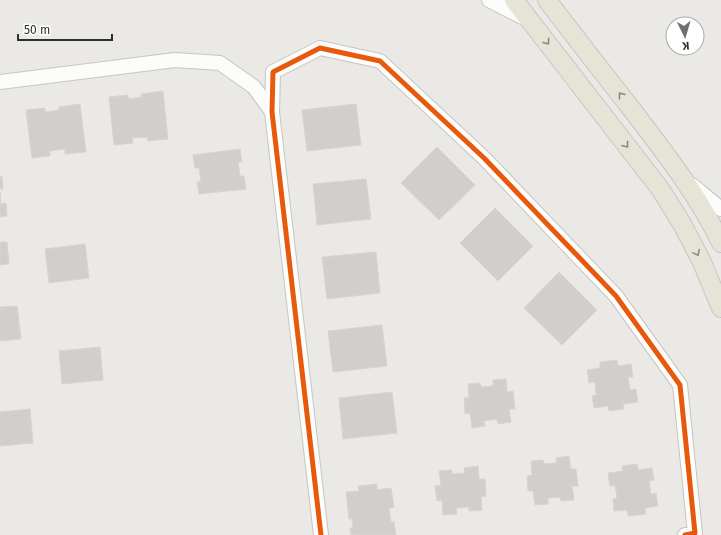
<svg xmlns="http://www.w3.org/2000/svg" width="721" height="535" viewBox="0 0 721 535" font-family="'Fira Sans',sans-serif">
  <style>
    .building { fill: #d0cfcb; stroke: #d6d5d1 }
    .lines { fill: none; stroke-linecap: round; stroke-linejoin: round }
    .minor-casing { stroke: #c6c5c4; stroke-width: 16 }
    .major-casing { stroke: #c6c5c4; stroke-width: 20 }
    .minor { stroke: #fcfcfb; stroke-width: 14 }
    .major { stroke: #e6e4d7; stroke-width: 18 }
    .cycleway-casing { stroke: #fff; stroke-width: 8 }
    .cycleway { stroke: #e8590c; stroke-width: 5 }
    .oneway { stroke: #8a8982 }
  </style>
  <rect width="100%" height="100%" fill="#ebe9e5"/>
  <g class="building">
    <path d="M 163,91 L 168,139 L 148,141 L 147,137 L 132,138 L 133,143 L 114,145 L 109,97 L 128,95 L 128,99 L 142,97 L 141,94 Z"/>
    <path d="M 80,104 L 86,152 L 65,154 L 65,149 L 50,151 L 50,156 L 32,158 L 26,110 L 45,108 L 45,112 L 59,110 L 59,107 Z"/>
    <path d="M 356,104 L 361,145 L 307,151 L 302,110 Z"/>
    <path d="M 437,147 L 475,185 L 439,220 L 401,183 Z"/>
    <path d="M 240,149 L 242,162 L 238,162 L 240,176 L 244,176 L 246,189 L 199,194 L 197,182 L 201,181 L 199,168 L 195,168 L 193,155 Z"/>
    <path d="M 2,176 L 3,189 L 0,189 L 0,177 Z"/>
    <path d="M 366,179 L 371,219 L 317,225 L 313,184 Z"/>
    <path d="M 0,192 L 1,204 L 6,203 L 7,216 L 0,217 Z"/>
    <path d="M 495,208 L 533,246 L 498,281 L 460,243 Z"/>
    <path d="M 0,242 L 7,242 L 9,264 L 0,265 Z"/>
    <path d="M 85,244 L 89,278 L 49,283 L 45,249 Z"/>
    <path d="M 376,252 L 380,293 L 327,299 L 322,257 Z"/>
    <path d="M 559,272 L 597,310 L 562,345 L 524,308 Z"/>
    <path d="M 17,306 L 21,339 L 0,341 L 0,307 Z"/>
    <path d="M 382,325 L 387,366 L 333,372 L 328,331 Z"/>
    <path d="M 100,347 L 103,380 L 62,384 L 59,351 Z"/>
    <path d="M 617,360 L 618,366 L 631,364 L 633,377 L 628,377 L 630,390 L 636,389 L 638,402 L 623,404 L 624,409 L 609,411 L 608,406 L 594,408 L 592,396 L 596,395 L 595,382 L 589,383 L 587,370 L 600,368 L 600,362 Z"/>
    <path d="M 506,379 L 507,392 L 513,391 L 515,409 L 509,409 L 511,422 L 498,424 L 497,419 L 484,421 L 485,426 L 472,428 L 470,413 L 465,414 L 464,398 L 469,398 L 468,384 L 480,383 L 481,387 L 493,386 L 493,380 Z"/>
    <path d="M 392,392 L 397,433 L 343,439 L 339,398 Z"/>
    <path d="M 30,409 L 33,443 L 0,446 L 0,412 Z"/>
    <path d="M 569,456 L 571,469 L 576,469 L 578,486 L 572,486 L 574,500 L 561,501 L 560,497 L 548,498 L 548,504 L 535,505 L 533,491 L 528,491 L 527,476 L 532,475 L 531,461 L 543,460 L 544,464 L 557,463 L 556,458 Z"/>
    <path d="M 637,464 L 638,470 L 652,468 L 654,480 L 649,481 L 651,494 L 656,493 L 658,506 L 645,508 L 646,514 L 628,516 L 627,510 L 614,511 L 613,499 L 617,498 L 615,485 L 610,486 L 608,473 L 623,471 L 622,466 Z"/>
    <path d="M 478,466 L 479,479 L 485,479 L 486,496 L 481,497 L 482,510 L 469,511 L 469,507 L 456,508 L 457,514 L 443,515 L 442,500 L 437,501 L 435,486 L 441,485 L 439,471 L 452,470 L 452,474 L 465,473 L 464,468 Z"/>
    <path d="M 377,484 L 377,490 L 391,488 L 394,507 L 389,508 L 391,522 L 394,522 L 396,535 L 351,535 L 350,528 L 353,528 L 352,519 L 349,519 L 346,492 L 359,491 L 358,486 Z"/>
  </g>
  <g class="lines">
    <g class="minor-casing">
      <g id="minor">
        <path d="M 489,0 L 528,20"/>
        <path d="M 0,82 L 175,60 L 220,63 L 254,87 L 272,112"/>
        <path d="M 692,185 L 721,209"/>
        <path d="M 321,535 L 272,112 L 273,72 L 320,48 L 380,61 L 484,158 L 616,296 L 680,385 L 695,533 L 685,535"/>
      </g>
    </g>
    <g class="major-casing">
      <g id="major">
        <path d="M 514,0 L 661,190 L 682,224 L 701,260 L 721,308"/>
        <path d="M 547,0 C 575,37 604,74 633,111 C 665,153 698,195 721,243"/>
      </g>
    </g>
    <use href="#minor" class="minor"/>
    <use href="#major" class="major"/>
    <g class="cycleway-casing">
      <path id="cycleway" d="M 321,535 L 272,112 L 273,72 L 320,48 L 380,61 L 484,158 L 616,296 L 680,385 L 695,533 L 685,535"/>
    </g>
    <use href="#cycleway" class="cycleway"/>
  </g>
  <defs><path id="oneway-chevron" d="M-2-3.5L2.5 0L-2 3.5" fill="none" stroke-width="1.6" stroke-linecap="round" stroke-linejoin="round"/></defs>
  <g class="oneway">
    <use href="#oneway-chevron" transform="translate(547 42) rotate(53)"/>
    <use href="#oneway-chevron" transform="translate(621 95) rotate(-128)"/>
    <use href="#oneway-chevron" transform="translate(626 145) rotate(52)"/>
    <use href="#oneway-chevron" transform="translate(697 253) rotate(62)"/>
  </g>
  <g transform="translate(685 36) rotate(175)"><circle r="19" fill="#ffffff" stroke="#ababab"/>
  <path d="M0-3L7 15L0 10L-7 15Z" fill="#706f6e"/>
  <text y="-6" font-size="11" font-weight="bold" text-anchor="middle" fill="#2e2e2e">K</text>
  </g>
  <path d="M18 34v6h94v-6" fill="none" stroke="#2e2e2e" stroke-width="2"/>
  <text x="24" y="34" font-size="12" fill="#2e2e2e" stroke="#ffffff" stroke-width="3" paint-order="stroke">50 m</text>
</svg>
